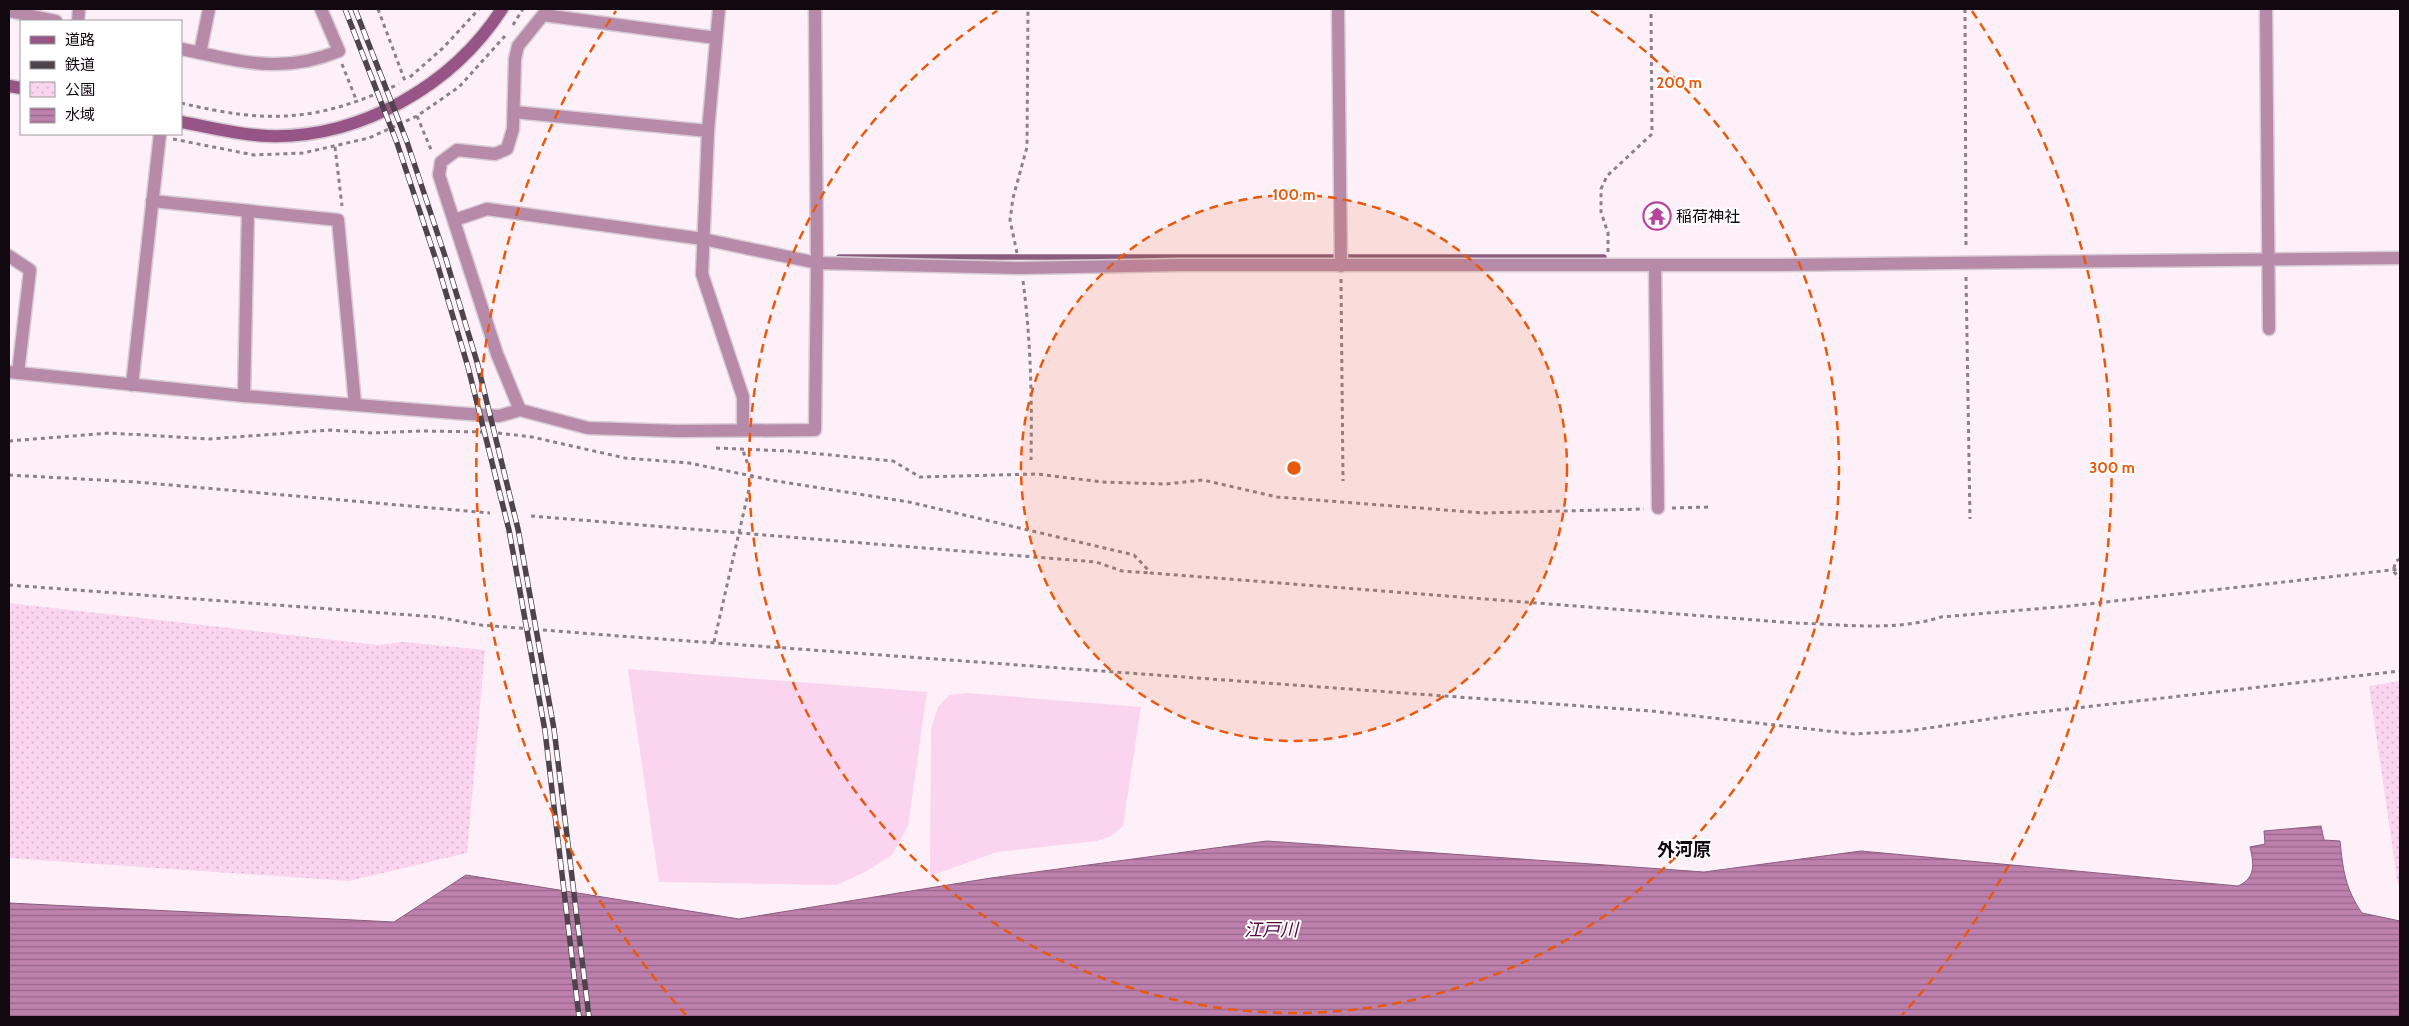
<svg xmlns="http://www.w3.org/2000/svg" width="2409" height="1026" viewBox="0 0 2409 1026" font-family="Cabin,'Noto Sans JP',sans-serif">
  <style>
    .grass { fill: #fbd4ef }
    .park { fill: url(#park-dots) }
    .water { fill: url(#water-rules); stroke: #8a5c7e }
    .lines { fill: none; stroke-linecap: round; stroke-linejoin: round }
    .stream { stroke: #8a5c7e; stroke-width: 5.5 }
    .street-casing { stroke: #d7cbd4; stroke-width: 15 }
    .secondary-casing { stroke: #d7cbd4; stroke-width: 15 }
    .path { stroke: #8d8189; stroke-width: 3; stroke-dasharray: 4 4; stroke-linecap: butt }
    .street { stroke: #b78aaa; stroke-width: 12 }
    .secondary { stroke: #965586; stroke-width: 12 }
    .rail-casing { stroke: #4e444b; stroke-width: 5.5 }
    .rail { stroke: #fff; stroke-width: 4; stroke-dasharray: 11; stroke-linecap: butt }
    .ring { fill: none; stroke: #e8590c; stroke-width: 2.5; stroke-dasharray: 9 6 }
    .labels { text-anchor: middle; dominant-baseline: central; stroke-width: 4; stroke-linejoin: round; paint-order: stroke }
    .poi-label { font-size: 16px; fill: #12080f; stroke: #fff; text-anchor: start }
    .neighbourhood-label { font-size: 18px; font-weight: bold; fill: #12080f; stroke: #fff }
    .water-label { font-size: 18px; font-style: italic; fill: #520444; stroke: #fff }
    .centre { fill: #e8590c; stroke: #fff; stroke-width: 2.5 }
    .ring-label { font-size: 15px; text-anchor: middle; font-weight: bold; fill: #e8590c; stroke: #fff; stroke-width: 4; stroke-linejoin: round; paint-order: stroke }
  </style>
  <defs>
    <pattern id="park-dots" width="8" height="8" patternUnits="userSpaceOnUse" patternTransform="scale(1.25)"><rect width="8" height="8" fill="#fbd4ef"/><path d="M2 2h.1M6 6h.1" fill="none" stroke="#d6b4cc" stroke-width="1.8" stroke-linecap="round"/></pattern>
    <pattern id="water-rules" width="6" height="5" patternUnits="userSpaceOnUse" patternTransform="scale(1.25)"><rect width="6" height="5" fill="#be80ad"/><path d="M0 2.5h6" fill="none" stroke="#99678b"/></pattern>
  </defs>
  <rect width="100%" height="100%" fill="#fdf0f9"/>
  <g class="grass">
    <path d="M 628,669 L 927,692 L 908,826 L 892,855 L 867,871 L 837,885 L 659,882 Z"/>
    <path d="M 967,693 L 1141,707 L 1123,826 L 1111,836 L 1097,841 L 997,852 L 930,876 L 931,729 L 938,707 L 949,695 Z"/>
  </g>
  <g class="park">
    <path d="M 9,603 L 378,645 L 403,642 L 485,650 L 467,853 L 349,881 L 9,858 Z"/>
    <path d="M 2400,681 L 2400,885 L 2398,885 L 2369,686 Z"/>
  </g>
  <path class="water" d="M 2321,826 L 2324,840 L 2340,841 C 2343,870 2345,888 2362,913 L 2400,921 L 2400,1017 L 9,1017 L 9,903 L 394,922 L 466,875 L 739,919 L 991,878 L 1267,841 L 1704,872 L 1861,851 L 2238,886 C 2256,878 2254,864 2250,847 L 2265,844 L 2264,831 Z"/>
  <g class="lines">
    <path class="stream" d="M 839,257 L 1604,257"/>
    <g class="street-casing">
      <g id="street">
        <path d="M 719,9 L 708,131 L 702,274 L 743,397 L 743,430"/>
        <path d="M 1338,9 L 1341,266"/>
        <path d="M 2266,9 L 2269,329"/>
        <path d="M 9,11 L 56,21"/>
        <path d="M 78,21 L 79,9"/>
        <path d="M 181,49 C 240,61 281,75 339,51 L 321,9"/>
        <path d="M 200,53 L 209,9"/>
        <path d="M 514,112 L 708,131"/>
        <path d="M 152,201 L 338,220 L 355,404"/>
        <path d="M 455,220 L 487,209 L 703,239 L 817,263 L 1021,268 L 1181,265 L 1773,265 L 2400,258"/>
        <path d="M 9,256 L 30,270 L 18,373"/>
        <path d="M 1655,266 L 1658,508"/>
        <path d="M 9,372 L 244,396 L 455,413 L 499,416 L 520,410 L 588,428 L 677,431 L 815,430 L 817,263 L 815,9"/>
        <path d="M 132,385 L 160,134"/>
        <path d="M 244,396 L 248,211"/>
        <path d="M 520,410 L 497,354 L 439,175 L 441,162 L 457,150 L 495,154 L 507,149 L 513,129 L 515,59 L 518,46 L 543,15 L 716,38"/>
      </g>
    </g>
    <g class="secondary-casing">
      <g id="secondary">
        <path d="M 9,86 L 21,88"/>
        <path d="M 181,122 C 210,127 239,135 268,136 C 360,139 453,85 502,9"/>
      </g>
    </g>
    <g class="path">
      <path d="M 378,9 L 405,81"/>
      <path d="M 1965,9 L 1966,249"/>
      <path d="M 513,25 L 523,9"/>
      <path d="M 342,64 L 357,102"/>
      <path d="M 410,77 L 443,48 L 479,9"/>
      <path d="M 181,103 C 269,124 316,122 399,84"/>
      <path d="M 417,116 L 432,152"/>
      <path d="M 173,139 L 254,155 L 303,153 L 369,138 L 417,116 L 459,87 L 505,36"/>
      <path d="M 335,147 L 342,206"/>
      <path d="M 1608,252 L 1608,233 L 1601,212 L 1601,189 L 1607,176 L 1652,134 L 1651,9"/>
      <path d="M 1017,253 L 1010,220 L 1013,198 L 1027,147 L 1028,9"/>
      <path d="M 1966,277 L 1970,519"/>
      <path d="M 1341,279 L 1343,481"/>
      <path d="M 1023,281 C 1031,341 1032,400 1031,460"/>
      <path d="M 498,433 L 532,437 L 625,458 L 689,463 L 776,481 L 909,502 L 1134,555 L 1151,573 L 1794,623 C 1842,624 1894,632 1941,617 L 2070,606 L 2400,569"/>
      <path d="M 9,441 L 110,433 L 209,439 L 330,430 L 373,433 L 421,431 L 485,432"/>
      <path d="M 716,448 L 789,451 L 893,461 L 920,477 L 1037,474 L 1102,482 L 1166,484 L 1203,480 L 1277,497 L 1484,513 L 1644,509"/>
      <path d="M 9,475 L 136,482 L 490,513"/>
      <path d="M 1672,508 L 1709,507"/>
      <path d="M 531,516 L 1096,562 L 1122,571 L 1151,573"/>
      <path d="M 2400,559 L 2396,561 L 2393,571 L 2400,578"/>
      <path d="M 9,585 L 437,617 L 481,625 L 606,635 L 1651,711 L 1854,734 L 1908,731 L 2023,714 L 2400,671"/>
      <path d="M 714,642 L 752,476 L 742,448"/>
    </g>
    <use href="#street" class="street"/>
    <use href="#secondary" class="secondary"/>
    <g class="rail-casing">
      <g id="rail">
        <path d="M 345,9 L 397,143 L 437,263 L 468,367 L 509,530 L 545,731 L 579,1017"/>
        <path d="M 355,9 L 407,142 L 445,256 L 477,362 L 518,529 L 554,729 L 589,1017"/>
      </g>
    </g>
    <use href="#rail" class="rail"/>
  </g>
  <circle cx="1294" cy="468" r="273" fill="#e8590c" fill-opacity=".12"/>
  <g class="ring">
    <circle cx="1294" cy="468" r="273"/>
    <path d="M1591 11A545 545 0 1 1 997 11"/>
    <path d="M686 1015A818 818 0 0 1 616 11M1972 11A818 818 0 0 1 1902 1015"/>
  </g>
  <defs>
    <g id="temple-ring" transform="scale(1.4375)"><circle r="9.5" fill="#fff" stroke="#b6449d" stroke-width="1.5"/><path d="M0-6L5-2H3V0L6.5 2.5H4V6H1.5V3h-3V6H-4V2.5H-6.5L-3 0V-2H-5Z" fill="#b6449d"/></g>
  </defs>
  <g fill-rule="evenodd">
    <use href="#temple-ring" x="1657" y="216"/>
  </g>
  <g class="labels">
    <g class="poi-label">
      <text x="1676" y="216">稲荷神社</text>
    </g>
    <g class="neighbourhood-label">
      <text x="1684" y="850">外河原</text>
    </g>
    <g class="water-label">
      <text x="1271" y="930">江戸川</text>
    </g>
  </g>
  <circle cx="1294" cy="468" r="8" class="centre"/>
  <g class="ring-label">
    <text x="1679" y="88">200 m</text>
    <text x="1294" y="200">100 m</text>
    <text x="2112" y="473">300 m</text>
  </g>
  <rect width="2409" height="1026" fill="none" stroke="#12080f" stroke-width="20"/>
  <rect x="20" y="20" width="162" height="115" fill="#ffffff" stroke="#a09c9f"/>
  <rect x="30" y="36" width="25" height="8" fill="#965586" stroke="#a09c9f"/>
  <text x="65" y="45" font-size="15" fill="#12080f">道路</text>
  <rect x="30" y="61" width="25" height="8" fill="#4e444b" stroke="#a09c9f"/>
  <text x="65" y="70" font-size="15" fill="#12080f">鉄道</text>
  <rect x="30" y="82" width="25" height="15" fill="url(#park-dots)" stroke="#a09c9f"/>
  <text x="65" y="95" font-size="15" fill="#12080f">公園</text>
  <rect x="30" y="108" width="25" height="15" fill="url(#water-rules)" stroke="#a09c9f"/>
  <text x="65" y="120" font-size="15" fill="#12080f">水域</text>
</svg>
